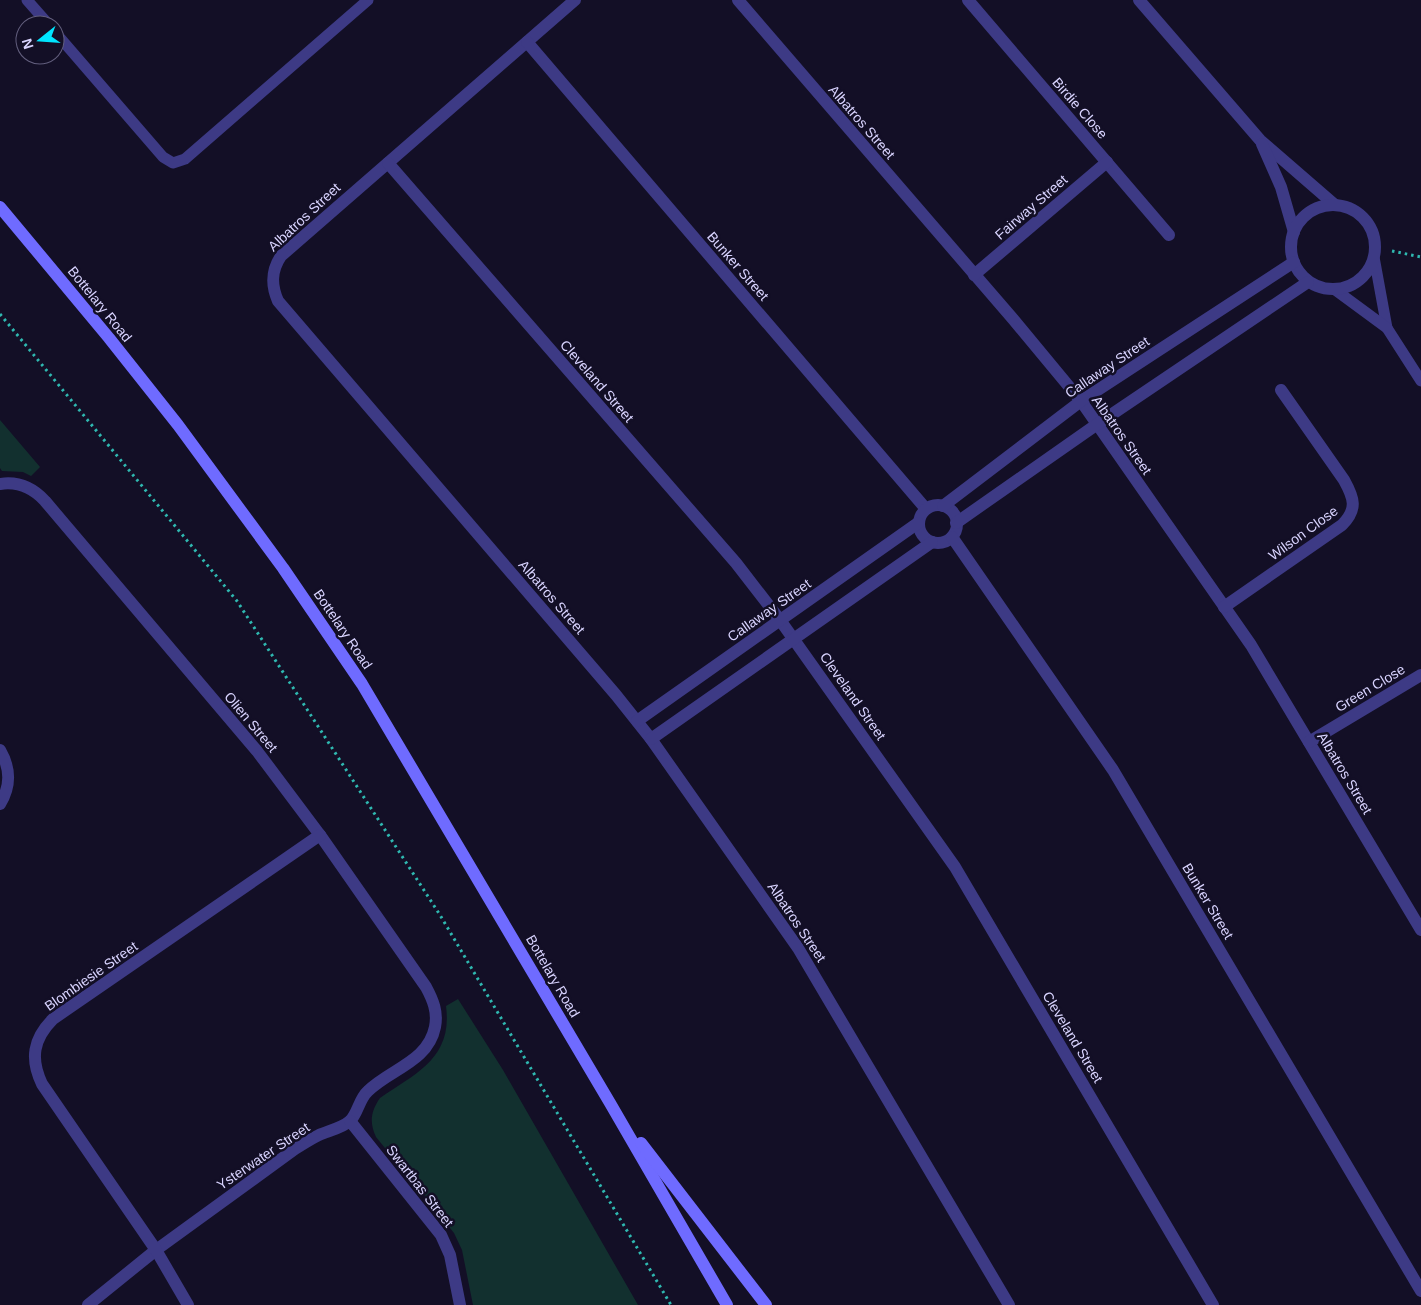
<svg xmlns="http://www.w3.org/2000/svg" width="1421" height="1305" viewBox="0 0 1421 1305" font-family="Helvetica,sans-serif">
  <style>
    .green { fill: #12302f }
    .lines { fill: none; stroke-linecap: round; stroke-linejoin: round }
    .path { stroke: #2fb8b0; stroke-width: 3; stroke-dasharray: 2.5 4; stroke-linecap: butt }
    .service { stroke: #3d3a85; stroke-width: 11 }
    .minor { stroke: #3d3a85; stroke-width: 12 }
    .secondary { stroke: #6f6bff; stroke-width: 12 }
    .labels { text-anchor: middle; dominant-baseline: central; stroke-width: 5; stroke-linejoin: round; paint-order: stroke }
    .street-label { font-size: 14px; fill: #d9d4ff; stroke: #130f26 }
  </style>
  <rect width="100%" height="100%" fill="#130f26"/>
  <g class="green">
    <path d="M 0,420 L 40,467 L 31,476 L 23,472 L 2,471 L 0,468 Z"/>
    <path d="M 458,999 L 503,1070 L 638,1305 L 473,1305 L 462,1250 L 454,1233 L 376,1137 C 369,1122 371,1111 380,1098 C 416,1073 453,1058 446,1006 Z"/>
  </g>
  <g class="lines">
    <g class="path">
      <path d="M 1392,251 L 1421,257"/>
      <path d="M 0,314 L 237,601 L 440,915 L 671,1305"/>
    </g>
    <g class="service">
      <path d="M 27,0 L 49,25"/>
      <path d="M 55,32 L 163,157 L 173,163 L 185,159 L 368,0"/>
      <path d="M 1374,257 L 1387,328"/>
      <path d="M 1334,289 L 1387,328 L 1421,381"/>
    </g>
    <g class="minor">
      <path d="M 575,0 L 281,256 C 271,271 271,285 278,301 L 616,695 L 651,739 L 798,948 L 1009,1305"/>
      <path d="M 738,0 L 1013,319 L 1081,401 L 1251,645 L 1421,930"/>
      <path d="M 968,0 L 1169,235"/>
      <path d="M 1139,0 L 1260,140 L 1335,205"/>
      <path d="M 527,42 L 926,509"/>
      <path d="M 1262,144 L 1281,187 L 1294,232"/>
      <path d="M 388,163 L 736,563 L 780,620 L 955,867 L 1213,1305"/>
      <circle cx="1333" cy="247" r="42"/>
      <path d="M 974,275 L 1107,162"/>
      <path d="M 0,484 C 19,481 33,488 45,501 L 257,751 L 320,835 L 426,987 C 433,1000 438,1012 435,1027 C 428,1062 390,1069 368,1091 C 359,1099 358,1113 350,1121 C 342,1128 328,1131 319,1135 C 311,1139 303,1144 295,1149 L 156,1250 L 88,1305"/>
      <circle cx="938" cy="524" r="19"/>
      <path d="M 943,506 L 1081,401 L 1294,262"/>
      <path d="M 956,523 L 1096,425 L 1308,282"/>
      <path d="M 952,537 L 1113,770 L 1421,1291"/>
      <path d="M 1224,607 L 1342,525 C 1358,509 1354,498 1344,480 L 1281,390"/>
      <path d="M 637,721 L 918,523"/>
      <path d="M 651,739 L 932,542"/>
      <path d="M 1309,742 L 1421,675"/>
      <path d="M 0,750 C 11,769 11,786 0,804"/>
      <path d="M 350,1121 L 441,1235 L 450,1255 L 460,1305"/>
      <path d="M 188,1305 L 156,1250 L 42,1084 C 30,1059 33,1039 53,1019 L 320,835"/>
    </g>
    <g class="secondary">
      <path d="M 0,207 L 109,338 L 178,425 L 283,568 L 362,684 L 610,1103 L 727,1305"/>
      <path d="M 641,1143 L 766,1305"/>
    </g>
  </g>
  <g class="labels">
    <g class="street-label">
      <text transform="translate(1080 108) rotate(49)">Birdie Close</text>
      <text transform="translate(862 122) rotate(49)">Albatros Street</text>
      <text transform="translate(1031 207) rotate(-41)">Fairway Street</text>
      <text transform="translate(304 217) rotate(-43)">Albatros Street</text>
      <text transform="translate(738 266) rotate(49)">Bunker Street</text>
      <text transform="translate(100 304) rotate(51)">Bottelary Road</text>
      <text transform="translate(1107 367) rotate(-34)">Callaway Street</text>
      <text transform="translate(597 381) rotate(49)">Cleveland Street</text>
      <text transform="translate(1122 435) rotate(55)">Albatros Street</text>
      <text transform="translate(1303 533) rotate(-36)">Wilson Close</text>
      <text transform="translate(552 597) rotate(49)">Albatros Street</text>
      <text transform="translate(769 610) rotate(-35)">Callaway Street</text>
      <text transform="translate(343 629) rotate(56)">Bottelary Road</text>
      <text transform="translate(1370 688) rotate(-31)">Green Close</text>
      <text transform="translate(853 696) rotate(55)">Cleveland Street</text>
      <text transform="translate(251 722) rotate(50)">Olien Street</text>
      <text transform="translate(1345 773) rotate(59)">Albatros Street</text>
      <text transform="translate(1208 901) rotate(59)">Bunker Street</text>
      <text transform="translate(797 922) rotate(56)">Albatros Street</text>
      <text transform="translate(91 976) rotate(-35)">Blombiesie Street</text>
      <text transform="translate(553 976) rotate(60)">Bottelary Road</text>
      <text transform="translate(1073 1037) rotate(59)">Cleveland Street</text>
      <text transform="translate(263 1156) rotate(-34)">Ysterwater Street</text>
      <text transform="translate(420 1186) rotate(52)">Swartbas Street</text>
    </g>
  </g>
  <g transform="translate(40 40) rotate(253)"><circle r="24" fill="#130f26" stroke="#625e7d"/>
  <path d="M0-4L9 19L0 12L-9 19Z" fill="#00e5ff"/>
  <text y="-8" font-size="14" font-weight="bold" text-anchor="middle" fill="#d9d4ff">N</text>
  </g>
</svg>
